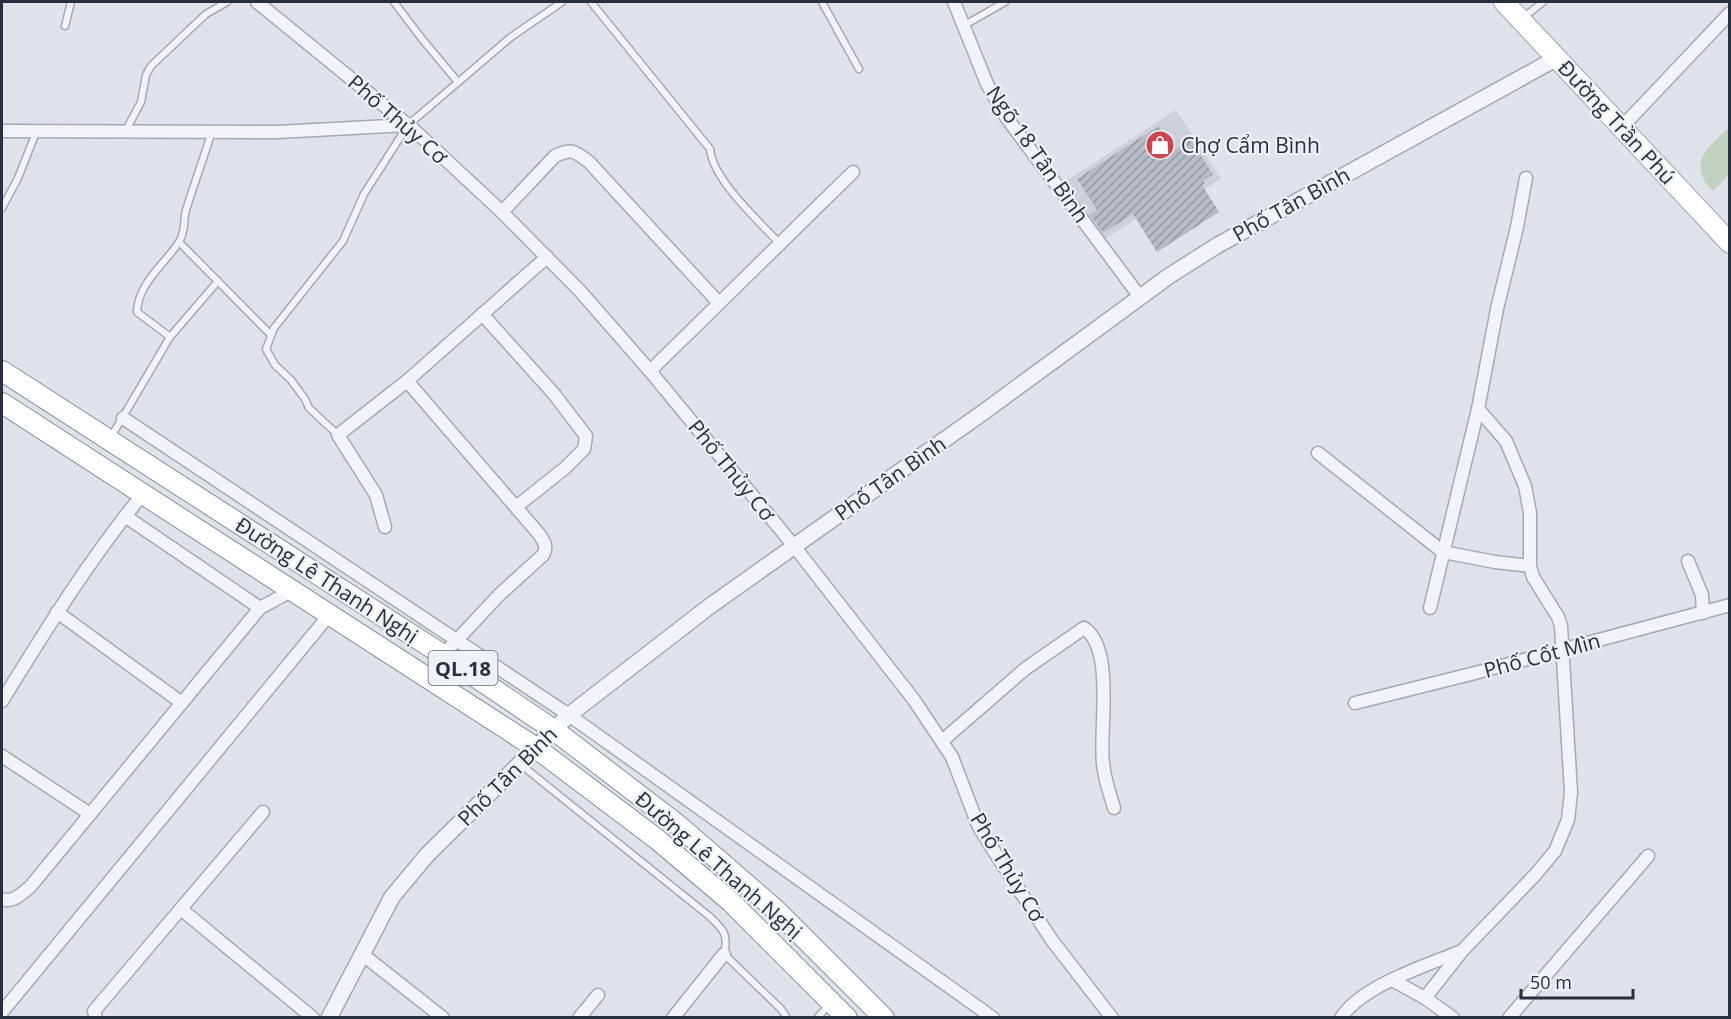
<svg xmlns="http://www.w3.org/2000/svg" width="1731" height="1019" viewBox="0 0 1731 1019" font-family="'Open Sans',sans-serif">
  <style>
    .built { fill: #cdd1da }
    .green { fill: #c3d1c0 }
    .building { fill: url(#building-hatch) }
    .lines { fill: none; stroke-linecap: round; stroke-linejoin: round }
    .service-casing { stroke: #a4a9b2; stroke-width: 9 }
    .minor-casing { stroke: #a4a9b2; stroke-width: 15 }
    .tertiary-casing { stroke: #a4a9b2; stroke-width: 18 }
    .primary-casing { stroke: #9ea5b3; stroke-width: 22 }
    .trunk-casing { stroke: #868e9e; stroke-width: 22 }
    .service { stroke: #f1f3f6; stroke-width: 6 }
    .minor { stroke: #f1f3f6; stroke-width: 12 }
    .tertiary { stroke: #f1f3f6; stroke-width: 15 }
    .primary { stroke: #fff; stroke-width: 20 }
    .trunk { stroke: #fff; stroke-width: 20 }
    .labels { text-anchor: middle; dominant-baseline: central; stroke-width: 4.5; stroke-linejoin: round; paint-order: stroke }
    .shield { fill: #eef1f5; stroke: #636975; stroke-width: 1.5 }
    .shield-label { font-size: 20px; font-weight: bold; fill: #282f3e }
    .street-label { font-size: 21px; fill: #282f3e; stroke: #eef1f5 }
    .poi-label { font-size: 21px; fill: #282f3e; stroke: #eef1f5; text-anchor: start }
  </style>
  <defs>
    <pattern id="building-hatch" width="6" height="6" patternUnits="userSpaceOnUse" patternTransform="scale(1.5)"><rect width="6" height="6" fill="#b6bbc4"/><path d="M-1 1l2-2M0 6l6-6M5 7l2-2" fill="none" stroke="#9498a1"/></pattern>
  </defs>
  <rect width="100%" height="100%" fill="#dfe2e8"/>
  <path class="built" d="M 1176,110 L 1221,179 L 1143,229 L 1136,219 L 1100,242 L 1063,183 Z"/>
  <path class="green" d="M 1729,128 C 1730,144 1726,158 1729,174 L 1713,191 C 1686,164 1708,147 1729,128 Z"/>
  <path class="building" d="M 1158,126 L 1174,150 L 1190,139 L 1213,174 L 1203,181 L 1205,183 L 1202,185 L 1219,212 L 1157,252 L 1133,214 L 1103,233 L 1090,215 L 1097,210 L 1077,179 Z"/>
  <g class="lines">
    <g class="service-casing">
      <g id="service">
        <path d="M 394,2 L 422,39 L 458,82"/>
        <path d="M 591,2 L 710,149 C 713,180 758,220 780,244"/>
        <path d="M 822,2 L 859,69"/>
        <path d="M 1524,17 L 1543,2"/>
        <path d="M 65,26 L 71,2"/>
        <path d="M 963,26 L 1005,2"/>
        <path d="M 126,130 L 141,102 L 146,75 L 151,66 L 206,14 L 227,2"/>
        <path d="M 2,208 L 18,178 L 37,130"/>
        <path d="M 179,242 L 271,335"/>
        <path d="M 170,337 L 137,312 C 138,283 165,264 179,242 C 186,231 183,221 186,210 C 194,184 204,157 212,131"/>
        <path d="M 338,435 L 309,408 L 305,399 L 291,380 L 275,365 L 266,349 L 274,328 L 343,241 L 364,194 L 408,125 L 511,37 L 562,2"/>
        <path d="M 111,437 L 170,337 L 218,281"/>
        <path d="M 520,764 L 709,916 C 723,929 729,934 724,954 L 781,1009 L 787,1018"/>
        <path d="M 817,1018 L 830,1004"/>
      </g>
    </g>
    <g class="minor-casing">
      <g id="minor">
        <path d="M 257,2 L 414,130 L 502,212 L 580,291 L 650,371 L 794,546 L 914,700 L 952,757 L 978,825 L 990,845 L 1051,939 L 1112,1018"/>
        <path d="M 954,2 L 987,84 L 1006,117 L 1140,297"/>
        <path d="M 1621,128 L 1730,13"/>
        <path d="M 2,131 L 277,132 L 408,125"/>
        <path d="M 502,212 L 555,156 C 572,148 575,151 589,162 L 718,302"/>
        <path d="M 482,314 L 554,394 L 586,436 L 584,449 L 565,468 L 516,507"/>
        <path d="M 650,371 L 853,172"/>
        <path d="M 407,381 L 539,534 C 544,542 548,546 543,555 L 499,595 L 443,655"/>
        <path d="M 123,418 L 569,715 L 993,1018"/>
        <path d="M 1318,453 L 1443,552 L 1495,562 L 1530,566"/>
        <path d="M 125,516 L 260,608"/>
        <path d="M 385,527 L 376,495 L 338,435 L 407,381 L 547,257"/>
        <path d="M 1688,561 L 1702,595 L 1703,613"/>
        <path d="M 1430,608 L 1478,409 L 1497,309 L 1517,227 L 1526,178"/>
        <path d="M 57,612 L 182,703"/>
        <path d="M 2,701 C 46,630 90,558 143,494"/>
        <path d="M 1355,703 L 1471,674 L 1730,605"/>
        <path d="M 942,741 L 1025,669 L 1084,628 C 1115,648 1099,730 1103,763 C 1104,778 1110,794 1114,808"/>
        <path d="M 2,756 L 90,814"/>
        <path d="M 2,899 C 13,903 21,894 30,887 L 260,608 L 293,590"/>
        <path d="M 181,909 L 313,1018"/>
        <path d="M 362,954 L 443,1018"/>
        <path d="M 1392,980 L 1425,998 L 1453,1018"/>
        <path d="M 1425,998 L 1462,951 L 1535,875 L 1555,851 L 1568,820 L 1571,792 L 1561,626 L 1558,617 L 1533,577 L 1530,566 L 1530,513 L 1525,486 L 1506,441 L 1478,409"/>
        <path d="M 2,1012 L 330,614"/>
        <path d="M 96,1018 L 94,1011 L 263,812"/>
        <path d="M 579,1018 L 598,995"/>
        <path d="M 673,1018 L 724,954"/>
        <path d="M 1341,1018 C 1361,986 1427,965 1462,951"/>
        <path d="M 1509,1018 L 1648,856"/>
      </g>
    </g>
    <g class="tertiary-casing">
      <path id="tertiary" d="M 329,1018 L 392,897 L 427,855 L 569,715 L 710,606 L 985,411 L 1169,276 L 1218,245 L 1557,58"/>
    </g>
    <g class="primary-casing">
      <path id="primary" d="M 1504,2 L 1730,243"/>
    </g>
    <g class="trunk-casing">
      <g id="trunk">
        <path d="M 2,371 L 443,655 L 554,730 L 678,825 L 775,909 L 884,1018"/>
        <path d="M 2,403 L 536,748 L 658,840 L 731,902 L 847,1018"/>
      </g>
    </g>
    <use href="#service" class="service"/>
    <use href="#minor" class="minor"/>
    <use href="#tertiary" class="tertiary"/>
    <use href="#primary" class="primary"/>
    <use href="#trunk" class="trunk"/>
  </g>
  <defs>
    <g id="shop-disc" transform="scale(1.5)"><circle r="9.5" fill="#cb4652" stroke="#eef1f5"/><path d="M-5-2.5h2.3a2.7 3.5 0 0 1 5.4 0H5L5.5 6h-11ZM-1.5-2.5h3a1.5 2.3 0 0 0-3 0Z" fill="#fff"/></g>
  </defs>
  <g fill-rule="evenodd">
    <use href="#shop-disc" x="1160" y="145"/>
  </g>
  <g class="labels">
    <rect class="shield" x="428.5" y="651" width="69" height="34" rx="4.5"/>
    <g class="shield-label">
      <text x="463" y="668">QL.18</text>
    </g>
    <g class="street-label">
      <text transform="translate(398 119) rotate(41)">Phố Thủy Cơ</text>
      <text transform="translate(1617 122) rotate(47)">Đường Trần Phú</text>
      <text transform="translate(1038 154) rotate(55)">Ngõ 18 Tân Bình</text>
      <text transform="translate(1291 204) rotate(-29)">Phố Tân Bình</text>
      <text transform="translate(732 470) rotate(51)">Phố Thủy Cơ</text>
      <text transform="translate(890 478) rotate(-35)">Phố Tân Bình</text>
      <text transform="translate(327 580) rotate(33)">Đường Lê Thanh Nghị</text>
      <text transform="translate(1542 655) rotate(-15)">Phố Cốt Mìn</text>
      <text transform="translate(507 776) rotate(-45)">Phố Tân Bình</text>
      <text transform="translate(719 865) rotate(41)">Đường Lê Thanh Nghị</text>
      <text transform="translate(1008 867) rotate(59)">Phố Thủy Cơ</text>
    </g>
    <g class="poi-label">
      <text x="1181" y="145">Chợ Cẩm Bình</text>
    </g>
  </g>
  <rect width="1731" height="1019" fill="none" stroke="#282f3e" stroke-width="6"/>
  <path d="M1521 989v9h112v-9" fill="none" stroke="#282f3e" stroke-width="3"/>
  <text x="1530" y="989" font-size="18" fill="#282f3e" stroke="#eef1f5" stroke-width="4.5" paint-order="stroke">50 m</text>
</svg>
